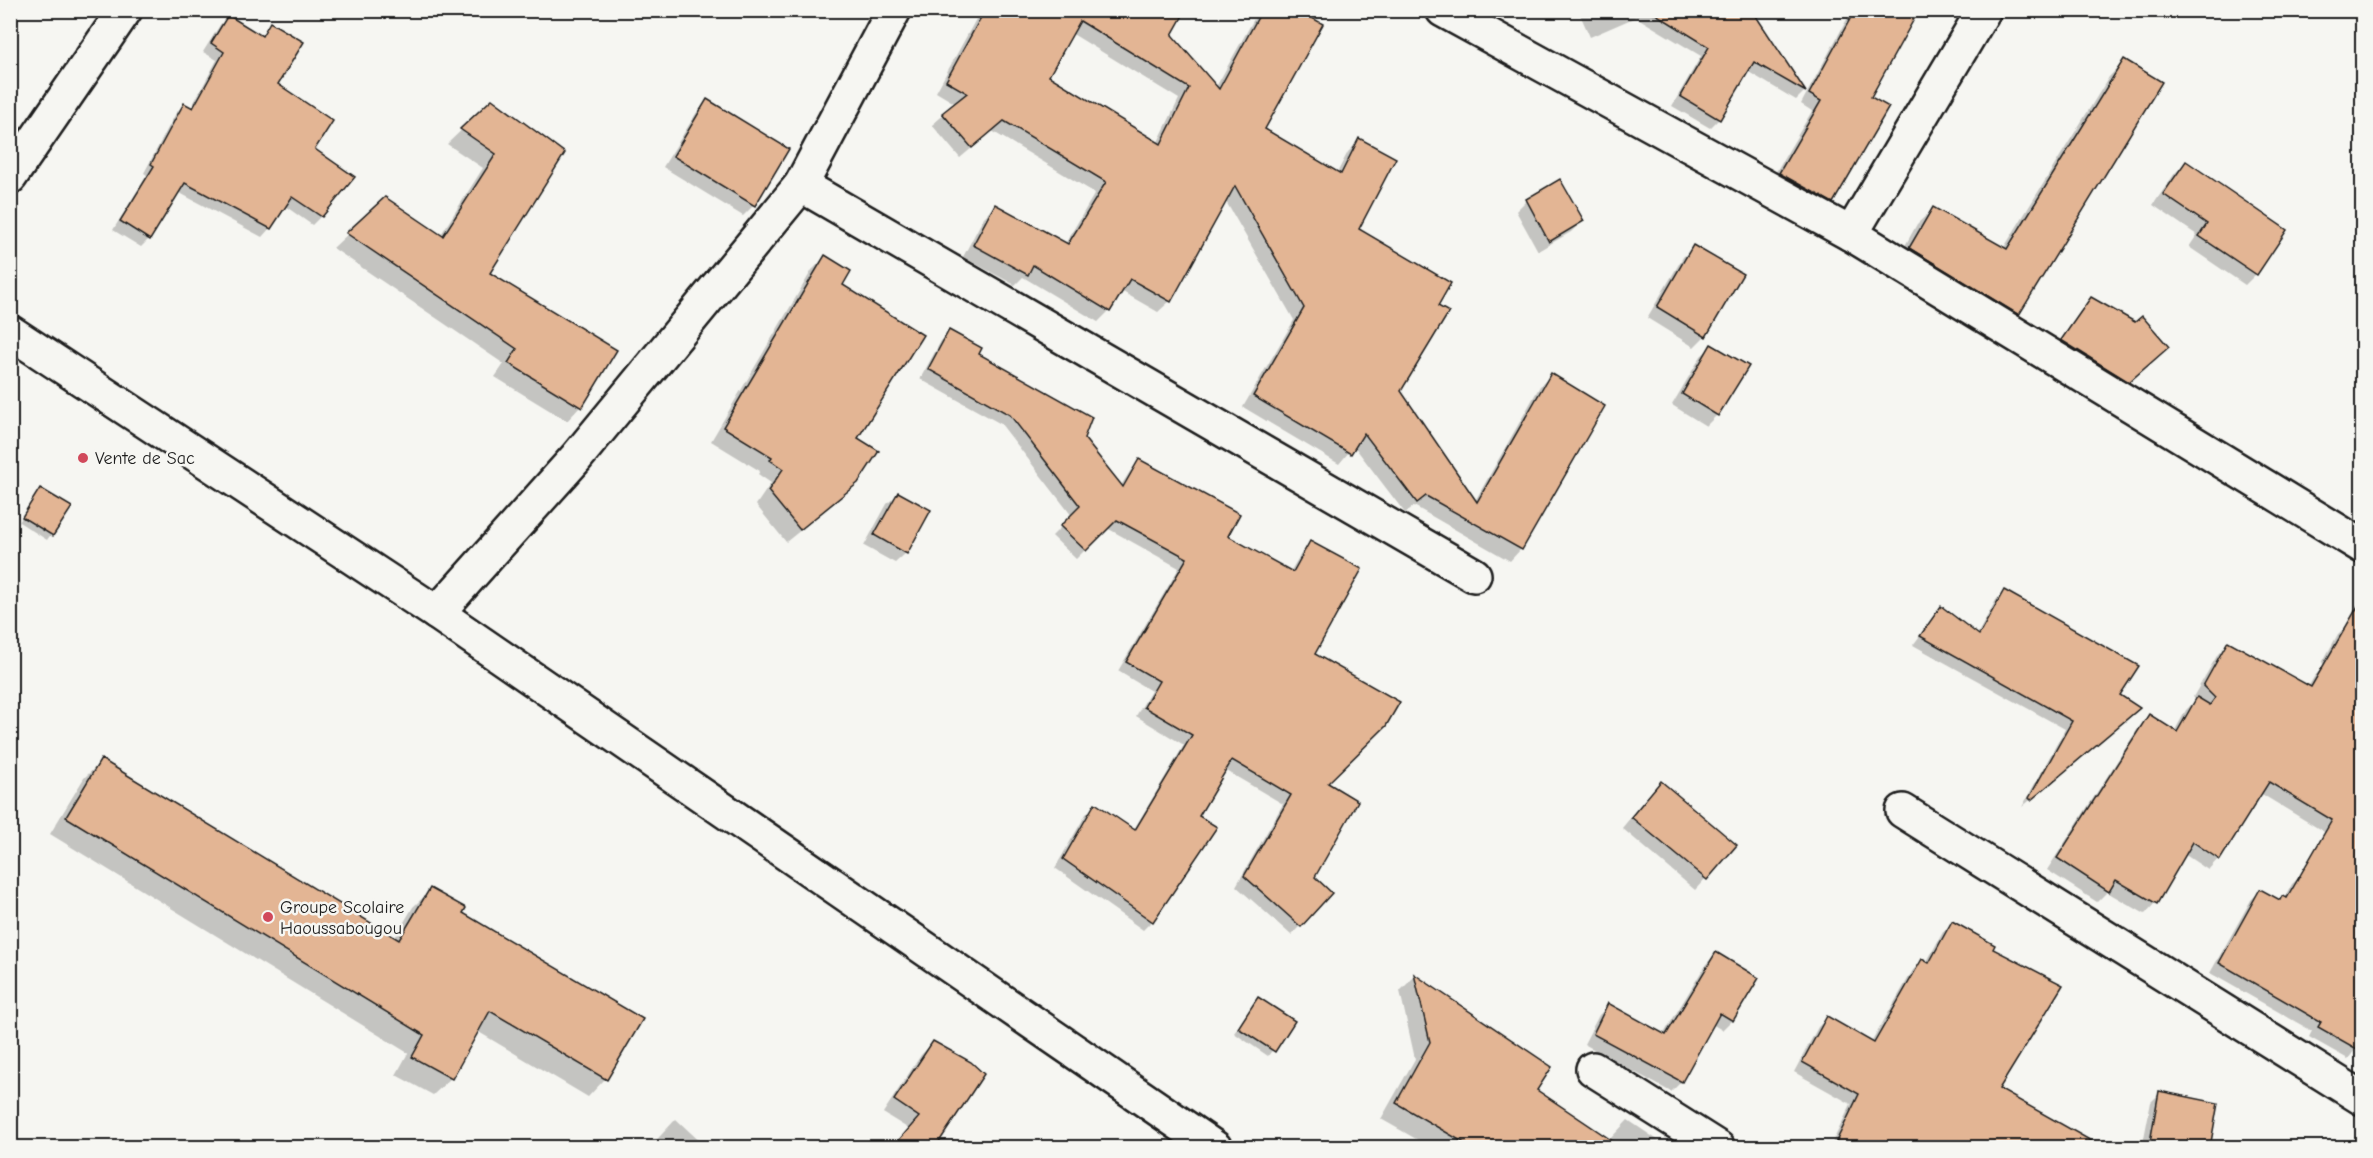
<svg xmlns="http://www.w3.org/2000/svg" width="2373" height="1158" viewBox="0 0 2373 1158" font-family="'Comic Neue',sans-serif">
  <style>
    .shadow { fill: #0003; fill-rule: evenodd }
    .building { fill: #e3b594; stroke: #1c1c1c; stroke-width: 1.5; fill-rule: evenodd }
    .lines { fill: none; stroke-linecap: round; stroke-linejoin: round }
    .minor-casing { stroke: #1c1c1c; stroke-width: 38 }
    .tertiary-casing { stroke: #1c1c1c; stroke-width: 38 }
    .minor { stroke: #f6f6f2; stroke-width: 33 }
    .tertiary { stroke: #f6f6f2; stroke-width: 33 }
    .poi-dot { fill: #d1495b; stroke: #f6f6f2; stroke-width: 2 }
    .labels { text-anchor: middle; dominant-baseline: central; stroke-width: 5; stroke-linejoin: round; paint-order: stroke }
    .poi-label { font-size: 18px; fill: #1c1c1c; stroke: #f6f6f2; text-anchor: start }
  </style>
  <rect width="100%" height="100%" fill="#f6f6f2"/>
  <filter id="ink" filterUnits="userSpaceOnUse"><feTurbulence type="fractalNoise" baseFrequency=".0167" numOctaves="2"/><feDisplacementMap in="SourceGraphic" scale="12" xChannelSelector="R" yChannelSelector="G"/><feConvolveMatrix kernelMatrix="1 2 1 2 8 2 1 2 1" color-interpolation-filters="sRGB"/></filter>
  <g filter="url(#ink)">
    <g class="shadow">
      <path d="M 981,10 L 1184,10 L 1170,35 L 1216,87 L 1259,10 L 1295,10 L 1263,130 L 1337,173 L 1348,152 L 1360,140 L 1357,229 L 1436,307 L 1400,391 L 1475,501 L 1540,386 L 1552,375 L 1521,549 L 1510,561 L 1414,506 L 1405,513 L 1354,446 L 1339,464 L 1243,407 L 1294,320 L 1225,200 L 1170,301 L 1158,312 L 1121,291 L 1109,311 L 1098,322 L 1023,277 L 1015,285 L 963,257 L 984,217 L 995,206 L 1065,244 L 1095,193 L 992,131 L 960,158 L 932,125 L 956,104 L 936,92 ZM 1071,33 L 1179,99 L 1157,144 L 1047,76 Z"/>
      <path d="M 1578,10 L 1750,10 L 1804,92 L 1796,100 L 1747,71 L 1719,119 L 1710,128 L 1672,106 L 1701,56 L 1636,17 L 1590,37 Z"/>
      <path d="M 1852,10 L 1920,10 L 1914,17 L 1869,97 L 1832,202 L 1822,211 L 1770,182 L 1812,111 L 1801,104 Z"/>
      <path d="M 228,17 L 260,36 L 270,24 L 276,85 L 313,149 L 321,216 L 312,225 L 285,206 L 270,228 L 262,237 L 178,192 L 149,239 L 141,247 L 113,230 L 147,175 L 144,173 L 176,113 L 184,104 L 191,108 L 217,60 L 203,52 L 220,25 Z"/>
      <path d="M 2124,61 L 2018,314 L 2002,329 L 1895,264 L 1917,224 L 1933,209 L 2003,249 L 2109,77 Z"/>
      <path d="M 492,101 L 563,154 L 488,274 L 580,407 L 567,421 L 495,377 L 504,364 L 333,248 L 385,199 L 440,236 L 483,168 L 447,144 Z"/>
      <path d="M 708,101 L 787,150 L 754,205 L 743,216 L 663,167 L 697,112 Z"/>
      <path d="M 2186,163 L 2285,231 L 2256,274 L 2245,285 L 2189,247 L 2197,235 L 2153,205 L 2175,173 Z"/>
      <path d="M 1560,181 L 1582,221 L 1571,232 L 1538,251 L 1516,211 L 1527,200 Z"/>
      <path d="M 1694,247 L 1705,336 L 1694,347 L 1647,318 L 1683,257 Z"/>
      <path d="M 825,257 L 841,285 L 856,439 L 857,482 L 843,496 L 786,542 L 756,505 L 771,483 L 758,474 L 760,471 L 711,441 L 812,270 Z"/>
      <path d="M 2092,299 L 2158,355 L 2119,389 L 2054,349 L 2083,307 Z"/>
      <path d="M 950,332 L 1082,438 L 1120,487 L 1131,470 L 1140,460 L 1226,536 L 1290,572 L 1302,552 L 1311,543 L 1313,654 L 1325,784 L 1313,877 L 1300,926 L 1291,935 L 1236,886 L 1283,804 L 1225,770 L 1197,816 L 1152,921 L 1143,930 L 1055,868 L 1086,814 L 1095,805 L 1133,831 L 1184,745 L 1136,716 L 1151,691 L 1118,671 L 1179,568 L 1107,528 L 1076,559 L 1052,536 L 1072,516 L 1001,424 L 920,379 L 941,341 Z"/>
      <path d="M 1712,346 L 1747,367 L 1717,415 L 1706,426 L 1672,405 L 1701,356 Z"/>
      <path d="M 40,490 L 70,507 L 47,540 L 19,522 Z"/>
      <path d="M 898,494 L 906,553 L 895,563 L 864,546 L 887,504 Z"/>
      <path d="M 2004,592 L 2118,695 L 2138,709 L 2022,807 L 2065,729 L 1913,645 L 1941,608 L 1977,635 L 1996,600 Z"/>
      <path d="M 2349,624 L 2362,632 L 2362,687 L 2322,663 L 2338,634 Z"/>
      <path d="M 2228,643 L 2308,687 L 2314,677 L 2324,666 L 2362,707 L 2352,729 L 2362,735 L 2362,855 L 2260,793 L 2218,859 L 2208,870 L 2184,854 L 2155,903 L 2145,914 L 2107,892 L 2097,902 L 2047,870 L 2139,727 L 2150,716 L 2174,732 L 2186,710 L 2196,700 L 2193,697 L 2218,654 Z"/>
      <path d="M 102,761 L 394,939 L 413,907 L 431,890 L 461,913 L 641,1019 L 605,1079 L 588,1097 L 477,1031 L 451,1078 L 433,1095 L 396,1075 L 408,1053 L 50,834 L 84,778 Z"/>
      <path d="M 1650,794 L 1735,846 L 1695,890 L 1622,828 Z"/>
      <path d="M 2302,875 L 2362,908 L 2362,1041 L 2348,1059 L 2309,1037 L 2312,1031 L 2210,973 L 2251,900 L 2260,891 L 2279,901 L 2284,899 L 2292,884 Z"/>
      <path d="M 1952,923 L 1997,1090 L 1840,1148 L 1832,1143 L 1851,1104 L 1794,1072 L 1818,1027 L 1827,1018 L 1871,1043 L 1913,970 L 1922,961 L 1926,963 L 1943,932 Z"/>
      <path d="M 1716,954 L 1732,1020 L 1722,1030 L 1712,1024 L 1681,1082 L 1671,1092 L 1584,1044 L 1599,1015 L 1609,1005 L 1663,1035 L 1706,964 Z"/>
      <path d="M 1415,976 L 1535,1090 L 1609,1140 L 1628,1120 L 1665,1145 L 1664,1148 L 1432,1148 L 1381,1119 L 1415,1059 L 1400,991 Z"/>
      <path d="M 1258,999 L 1293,1022 L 1268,1056 L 1234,1033 Z"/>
      <path d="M 933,1043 L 970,1063 L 909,1129 L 883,1113 L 921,1055 Z"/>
      <path d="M 2160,1093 L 2209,1148 L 2111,1148 L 2120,1139 L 2143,1143 L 2151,1102 Z"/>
      <path d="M 676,1119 L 707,1148 L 649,1148 Z"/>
    </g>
    <g class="building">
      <path d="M 985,10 L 1186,10 L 1172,35 L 1219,89 L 1262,10 L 1298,10 L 1323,24 L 1265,129 L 1341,174 L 1359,138 L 1396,158 L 1359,229 L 1451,283 L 1438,306 L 1449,312 L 1401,391 L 1477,502 L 1551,373 L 1605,406 L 1522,550 L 1426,496 L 1417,503 L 1364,433 L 1351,454 L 1253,396 L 1304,308 L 1235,186 L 1171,302 L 1130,279 L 1110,312 L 1033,265 L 1028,275 L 973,245 L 995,204 L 1068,244 L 1106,182 L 1004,121 L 972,148 L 942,113 L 967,93 L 946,81 ZM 1080,21 L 1189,88 L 1161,144 L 1049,76 Z"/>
      <path d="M 1649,10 L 1752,10 L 1806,92 L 1754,62 L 1720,120 L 1680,96 L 1709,47 Z"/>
      <path d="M 1855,10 L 1919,10 L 1871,97 L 1889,107 L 1833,203 L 1779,173 L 1821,101 L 1809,94 Z"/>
      <path d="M 228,15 L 262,36 L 270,22 L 304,42 L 278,84 L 333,121 L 315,149 L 355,177 L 322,217 L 292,197 L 271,229 L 185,183 L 150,240 L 120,221 L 154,166 L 151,164 L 184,103 L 193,108 L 224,52 L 211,43 Z"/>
      <path d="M 2124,59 L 2162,82 L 2019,315 L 1909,248 L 1933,207 L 2007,249 Z"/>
      <path d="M 492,99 L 565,153 L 490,273 L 617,350 L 582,408 L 508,363 L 517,349 L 346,233 L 385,197 L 443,236 L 496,154 L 460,129 Z"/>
      <path d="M 707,99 L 789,149 L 755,206 L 673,156 Z"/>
      <path d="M 2186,161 L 2287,230 L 2257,275 L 2199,236 L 2207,224 L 2163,194 Z"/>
      <path d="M 1560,179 L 1584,221 L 1549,242 L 1526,199 Z"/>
      <path d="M 1693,245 L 1743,274 L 1706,337 L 1657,307 Z"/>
      <path d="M 825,255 L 851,271 L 843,285 L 923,335 L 858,438 L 879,451 L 858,483 L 800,530 L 768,491 L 783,469 L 770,460 L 772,457 L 723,427 Z"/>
      <path d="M 2091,297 L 2135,322 L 2142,316 L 2169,347 L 2129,382 L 2061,340 Z"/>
      <path d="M 949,330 L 982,348 L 979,354 L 1092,417 L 1084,438 L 1123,487 L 1139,459 L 1240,514 L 1228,536 L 1293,572 L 1310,541 L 1362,569 L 1315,654 L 1400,702 L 1386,726 L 1328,783 L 1358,801 L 1315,877 L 1332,893 L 1301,927 L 1244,876 L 1291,795 L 1232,760 L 1199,816 L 1217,827 L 1153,922 L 1063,859 L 1095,803 L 1135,830 L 1192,735 L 1144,707 L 1159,681 L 1126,662 L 1187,558 L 1117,520 L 1086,551 L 1060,526 L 1080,506 L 1010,415 L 928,369 Z"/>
      <path d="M 1711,344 L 1749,366 L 1718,416 L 1682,394 Z"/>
      <path d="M 40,488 L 72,507 L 53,536 L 22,517 Z"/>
      <path d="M 898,492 L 931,510 L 907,554 L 874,535 Z"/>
      <path d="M 2004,590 L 2139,666 L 2120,695 L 2140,708 L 2031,800 L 2029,798 L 2072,721 L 1920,636 L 1941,606 L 1979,635 Z"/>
      <path d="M 2362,599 L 2362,1052 L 2318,1027 L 2321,1022 L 2219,963 L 2260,889 L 2280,900 L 2282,896 L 2287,898 L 2332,820 L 2269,782 L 2220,860 L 2193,842 L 2157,904 L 2116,880 L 2109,892 L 2057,858 L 2149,714 L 2177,732 L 2197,697 L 2210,705 L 2215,698 L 2203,686 L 2228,641 L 2311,687 Z"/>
      <path d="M 101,759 L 399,940 L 430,888 L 466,908 L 463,913 L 643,1019 L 607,1080 L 490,1011 L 452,1079 L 412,1057 L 424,1035 L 66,817 Z"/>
      <path d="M 1661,781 L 1737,845 L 1707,880 L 1631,817 Z"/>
      <path d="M 1952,921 L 1995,945 L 1993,949 L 2063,985 L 1999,1089 L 2104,1148 L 1833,1148 L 1859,1094 L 1802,1062 L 1827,1016 L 1874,1043 L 1922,959 L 1929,963 Z"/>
      <path d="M 1716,952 L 1759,978 L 1733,1021 L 1720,1013 L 1682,1082 L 1593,1034 L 1608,1003 L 1666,1035 Z"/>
      <path d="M 1414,974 L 1552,1067 L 1537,1090 L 1623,1148 L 1473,1148 L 1396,1103 L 1430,1042 Z"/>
      <path d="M 1258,997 L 1295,1021 L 1275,1052 L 1238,1028 Z"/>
      <path d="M 933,1041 L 971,1062 L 984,1074 L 935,1148 L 892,1148 L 919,1117 L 894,1100 Z"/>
      <path d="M 2159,1091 L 2218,1103 L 2210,1148 L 2149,1148 Z"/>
    </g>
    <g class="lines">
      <g class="minor-casing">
        <g id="minor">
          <path d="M 1443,10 L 1851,234 L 2362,546"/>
          <path d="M 10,177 L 125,10"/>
          <path d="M 801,185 L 1474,575"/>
          <path d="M 1851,234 L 1984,10"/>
          <path d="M 437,613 L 576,458 L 801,185 L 894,10"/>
          <path d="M 1903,811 L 2362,1098"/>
          <path d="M 1593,1069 L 1718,1148"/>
        </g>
      </g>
      <g class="tertiary-casing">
        <path id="tertiary" d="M 10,332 L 437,613 L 1215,1148"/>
      </g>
      <use href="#minor" class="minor"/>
      <use href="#tertiary" class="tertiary"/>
    </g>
  </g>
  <g class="poi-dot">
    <circle cx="83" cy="458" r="6"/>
    <circle cx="268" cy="917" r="6"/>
  </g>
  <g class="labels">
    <g class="poi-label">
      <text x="95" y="458">Vente de Sac</text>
      <text x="280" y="907">Groupe Scolaire<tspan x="280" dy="21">Haoussabougou</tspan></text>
    </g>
  </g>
  <rect width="2373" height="1158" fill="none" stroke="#f6f6f2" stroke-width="36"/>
  <rect x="18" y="18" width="2337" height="1122" fill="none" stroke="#1c1c1c" stroke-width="2" filter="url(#ink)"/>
</svg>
